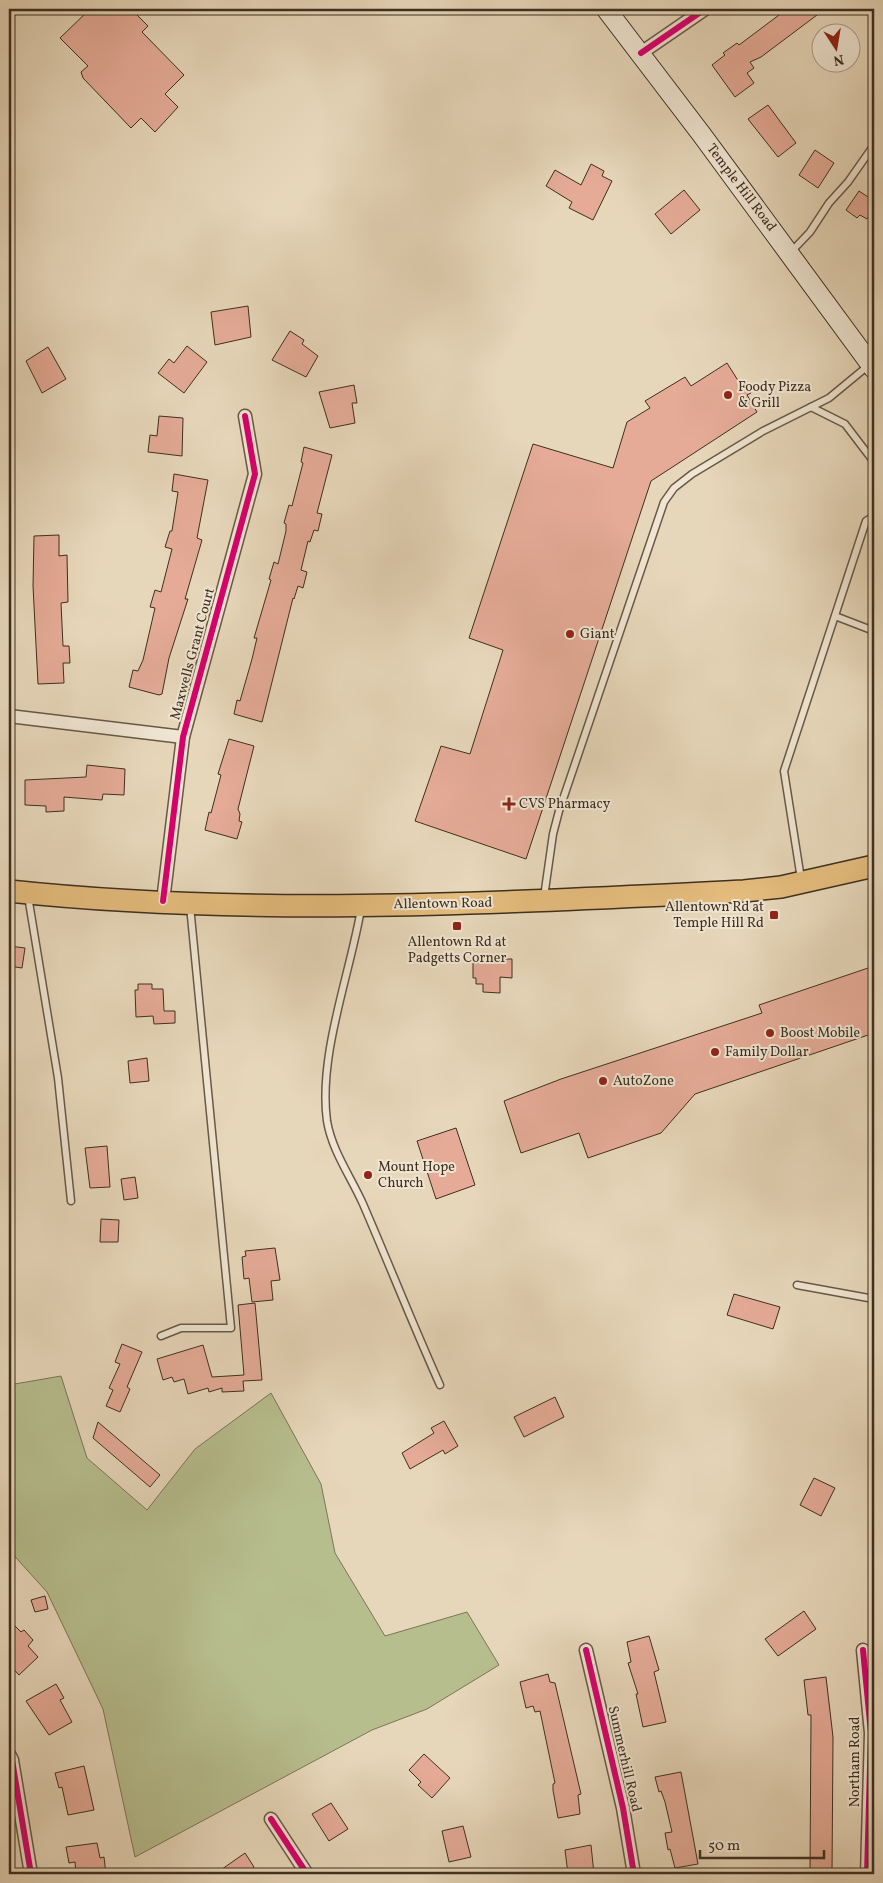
<svg xmlns="http://www.w3.org/2000/svg" width="883" height="1883" viewBox="0 0 883 1883" font-family="Vollkorn,serif">
  <style>
    .green { fill: #b7be8e; stroke: #7a7657 }
    .building { fill: #e5ab97; stroke: #3e2f20 }
    .lines { fill: none; stroke-linecap: round; stroke-linejoin: round }
    .lane-casing { stroke: #685946; stroke-width: 9 }
    .street-casing { stroke: #685946; stroke-width: 15 }
    .secondary-casing { stroke: #3e2f20; stroke-width: 21 }
    .primary-casing { stroke: #3e2f20; stroke-width: 24 }
    .lane { stroke: #efe5d2; stroke-width: 6 }
    .street { stroke: #efe5d2; stroke-width: 12 }
    .secondary { stroke: #efe5d2; stroke-width: 19 }
    .primary { stroke: #e4bc7d; stroke-width: 21 }
    .cycleway-casing { stroke: #efe5d2; stroke-width: 9 }
    .cycleway { stroke: #d6006c; stroke-width: 6 }
    .poi-dot { fill: #8f2418; stroke: #efe5d2; stroke-width: 2 }
    .labels { text-anchor: middle; dominant-baseline: central; stroke-width: 4; stroke-linejoin: round; paint-order: stroke }
    .street-label { font-size: 14px; fill: #3e2f20; stroke: #efe5d2 }
    .poi-label { font-size: 14px; fill: #3e2f20; stroke: #efe5d2; text-anchor: start }
  </style>
  <rect width="100%" height="100%" fill="#e7d7ba"/>
  <filter id="stains"><feTurbulence type="fractalNoise" baseFrequency=".004" numOctaves="4"/><feColorMatrix values="0 0 0 0 .2 0 0 0 0 .09 0 0 0 0 .02 0 0 0 .5 -.17"/></filter>
  <radialGradient id="worn" r=".72"><stop offset=".6" stop-color="#630" stop-opacity="0"/><stop offset="1" stop-color="#630" stop-opacity=".3"/></radialGradient>
  <path class="green" d="M 61,1376 L 87,1458 L 147,1510 L 195,1449 L 271,1393 L 321,1484 L 335,1553 L 385,1636 L 467,1612 L 499,1665 L 427,1709 L 372,1730 L 135,1857 L 103,1709 L 47,1592 L 9,1550 L 9,1385 Z"/>
  <g class="building">
    <path d="M 90,9 L 131,9 L 148,26 L 142,32 L 184,75 L 165,94 L 178,107 L 155,132 L 141,118 L 131,128 L 83,78 L 81,72 L 88,66 L 60,38 Z"/>
    <path d="M 787,9 L 825,9 L 761,57 L 750,62 L 754,68 L 747,73 L 754,83 L 735,97 L 712,65 L 725,55 L 723,53 L 737,43 L 739,45 Z"/>
    <path d="M 768,105 L 796,143 L 778,157 L 748,119 Z"/>
    <path d="M 815,150 L 834,163 L 818,188 L 799,175 Z"/>
    <path d="M 591,164 L 604,171 L 602,176 L 612,181 L 593,220 L 569,208 L 572,202 L 546,186 L 555,170 L 581,185 Z"/>
    <path d="M 684,190 L 700,210 L 671,234 L 655,214 Z"/>
    <path d="M 859,191 L 874,201 L 874,209 L 867,219 L 860,215 L 857,218 L 846,210 Z"/>
    <path d="M 248,306 L 251,337 L 215,345 L 211,312 Z"/>
    <path d="M 290,331 L 304,340 L 302,344 L 318,356 L 306,377 L 272,360 Z"/>
    <path d="M 187,346 L 207,362 L 184,393 L 158,373 L 169,359 L 174,363 Z"/>
    <path d="M 48,347 L 66,379 L 42,393 L 26,361 Z"/>
    <path d="M 727,363 L 739,382 L 743,380 L 751,393 L 747,395 L 757,412 L 651,481 L 526,859 L 415,821 L 441,746 L 470,754 L 503,650 L 469,638 L 533,444 L 613,468 L 627,422 L 650,408 L 645,401 L 685,377 L 691,386 Z"/>
    <path d="M 354,385 L 357,403 L 352,403 L 355,423 L 330,428 L 319,392 Z"/>
    <path d="M 159,416 L 183,418 L 182,456 L 148,452 L 150,435 L 157,436 Z"/>
    <path d="M 304,447 L 332,455 L 317,513 L 322,514 L 318,531 L 314,530 L 310,542 L 308,541 L 301,570 L 307,572 L 303,588 L 298,586 L 294,599 L 293,598 L 262,722 L 234,714 L 237,700 L 240,701 L 252,659 L 257,638 L 254,638 L 271,580 L 269,579 L 274,562 L 278,564 L 286,531 L 286,524 L 284,523 L 289,505 L 292,506 L 303,463 L 301,462 Z"/>
    <path d="M 174,474 L 208,480 L 197,538 L 202,540 L 185,599 L 188,599 L 169,658 L 162,694 L 159,695 L 129,687 L 133,670 L 138,671 L 143,660 L 155,608 L 150,607 L 155,590 L 161,592 L 172,549 L 165,547 L 170,531 L 172,531 L 178,492 L 172,491 Z"/>
    <path d="M 59,535 L 59,556 L 67,555 L 68,602 L 61,603 L 63,646 L 69,646 L 70,663 L 63,663 L 64,683 L 38,684 L 33,586 L 34,536 Z"/>
    <path d="M 229,739 L 254,746 L 238,809 L 240,814 L 239,821 L 242,822 L 237,839 L 205,830 L 209,812 L 211,813 L 221,775 L 218,774 Z"/>
    <path d="M 87,765 L 125,769 L 124,795 L 103,794 L 102,800 L 64,797 L 64,811 L 46,812 L 46,806 L 25,805 L 25,780 L 86,777 Z"/>
    <path d="M 9,946 L 25,948 L 22,968 L 9,966 Z"/>
    <path d="M 490,959 L 512,959 L 512,978 L 500,977 L 500,993 L 483,992 L 483,984 L 476,984 L 476,978 L 473,978 L 473,963 L 491,963 Z"/>
    <path d="M 874,966 L 874,1033 L 695,1094 L 661,1133 L 588,1158 L 579,1133 L 521,1153 L 504,1101 L 561,1079 L 762,1013 L 759,1005 Z"/>
    <path d="M 138,984 L 152,984 L 152,989 L 163,989 L 164,1011 L 175,1011 L 175,1023 L 154,1024 L 153,1016 L 136,1017 L 135,990 L 138,990 Z"/>
    <path d="M 147,1058 L 149,1081 L 130,1083 L 128,1061 Z"/>
    <path d="M 456,1128 L 475,1185 L 436,1199 L 417,1141 Z"/>
    <path d="M 107,1146 L 110,1187 L 90,1188 L 85,1148 Z"/>
    <path d="M 135,1177 L 138,1198 L 124,1200 L 121,1179 Z"/>
    <path d="M 101,1219 L 119,1220 L 118,1242 L 100,1242 Z"/>
    <path d="M 275,1248 L 280,1280 L 271,1281 L 273,1300 L 252,1302 L 249,1278 L 244,1279 L 242,1257 L 246,1256 L 245,1251 Z"/>
    <path d="M 734,1294 L 780,1307 L 773,1329 L 727,1315 Z"/>
    <path d="M 255,1303 L 262,1380 L 243,1381 L 244,1391 L 222,1392 L 222,1388 L 209,1392 L 208,1388 L 188,1394 L 184,1379 L 174,1382 L 172,1377 L 163,1380 L 157,1359 L 203,1345 L 212,1377 L 244,1375 L 238,1305 Z"/>
    <path d="M 122,1344 L 142,1352 L 127,1387 L 130,1389 L 120,1412 L 106,1406 L 113,1390 L 109,1388 L 120,1364 L 115,1362 Z"/>
    <path d="M 555,1397 L 564,1417 L 524,1437 L 514,1417 Z"/>
    <path d="M 444,1421 L 458,1446 L 445,1454 L 443,1450 L 410,1469 L 402,1453 L 434,1433 L 431,1428 Z"/>
    <path d="M 98,1422 L 160,1475 L 150,1487 L 93,1438 Z"/>
    <path d="M 814,1478 L 835,1488 L 821,1516 L 800,1505 Z"/>
    <path d="M 45,1596 L 48,1609 L 35,1612 L 31,1600 Z"/>
    <path d="M 804,1611 L 816,1629 L 778,1656 L 765,1639 Z"/>
    <path d="M 9,1620 L 21,1632 L 24,1630 L 33,1640 L 28,1646 L 38,1657 L 19,1675 L 9,1664 Z"/>
    <path d="M 649,1636 L 659,1670 L 654,1672 L 666,1722 L 643,1727 L 636,1694 L 638,1694 L 628,1663 L 631,1662 L 627,1642 Z"/>
    <path d="M 548,1674 L 550,1682 L 555,1683 L 581,1794 L 578,1795 L 580,1814 L 558,1818 L 553,1790 L 553,1784 L 555,1783 L 540,1711 L 535,1712 L 533,1706 L 526,1708 L 520,1682 Z"/>
    <path d="M 826,1677 L 833,1737 L 832,1874 L 810,1874 L 811,1715 L 808,1715 L 804,1680 Z"/>
    <path d="M 56,1684 L 64,1698 L 60,1700 L 72,1722 L 49,1735 L 26,1701 Z"/>
    <path d="M 424,1754 L 450,1778 L 432,1798 L 418,1785 L 421,1782 L 409,1770 Z"/>
    <path d="M 84,1766 L 94,1810 L 68,1815 L 62,1787 L 59,1788 L 55,1773 Z"/>
    <path d="M 681,1772 L 698,1864 L 675,1868 L 670,1849 L 668,1850 L 665,1833 L 672,1832 L 665,1802 L 661,1791 L 659,1792 L 655,1777 Z"/>
    <path d="M 331,1803 L 348,1829 L 329,1841 L 312,1814 Z"/>
    <path d="M 463,1826 L 471,1857 L 449,1862 L 442,1831 Z"/>
    <path d="M 97,1843 L 100,1858 L 104,1857 L 106,1874 L 76,1874 L 75,1862 L 69,1863 L 66,1847 Z"/>
    <path d="M 591,1845 L 594,1874 L 568,1874 L 565,1850 Z"/>
    <path d="M 245,1853 L 254,1867 L 252,1869 L 255,1874 L 215,1874 Z"/>
  </g>
  <g class="lines">
    <g class="lane-casing">
      <g id="lane">
        <path d="M 790,253 L 810,232 L 829,203 L 848,182 L 874,145"/>
        <path d="M 811,407 L 845,424 L 874,462"/>
        <path d="M 835,616 L 874,631"/>
        <path d="M 801,879 L 784,771 L 866,521 L 874,516"/>
        <path d="M 28,896 L 58,1078 L 71,1201"/>
        <path d="M 544,897 L 553,834 L 559,811 L 664,502 L 674,488 L 692,474 L 763,431 L 829,398 L 869,365"/>
        <path d="M 361,909 C 350,974 318,1056 327,1121 C 332,1151 351,1177 363,1204 C 389,1264 413,1325 440,1385"/>
        <path d="M 797,1285 L 874,1299"/>
        <path d="M 161,1336 L 181,1328 L 231,1328 L 190,906"/>
      </g>
    </g>
    <g class="street-casing">
      <g id="street">
        <path d="M 641,53 L 705,9"/>
        <path d="M 9,716 L 183,737"/>
        <path d="M 163,901 L 183,737 L 255,474 L 245,416"/>
        <path d="M 586,1650 L 623,1808 L 634,1874"/>
        <path d="M 863,1650 L 871,1733 L 867,1874"/>
        <path d="M 9,1754 L 12,1760 L 31,1874"/>
        <path d="M 271,1819 L 307,1874"/>
      </g>
    </g>
    <g class="secondary-casing">
      <path id="secondary" d="M 606,9 L 702,135 L 874,369"/>
    </g>
    <g class="primary-casing">
      <path id="primary" d="M 9,891 C 253,917 499,903 744,891 L 781,887 L 874,866"/>
    </g>
    <use href="#lane" class="lane"/>
    <use href="#street" class="street"/>
    <use href="#secondary" class="secondary"/>
    <use href="#primary" class="primary"/>
    <g class="cycleway-casing">
      <g id="cycleway">
        <path d="M 641,53 L 705,9"/>
        <path d="M 163,901 L 183,737 L 255,474 L 245,416"/>
        <path d="M 586,1650 L 623,1808 L 634,1874"/>
        <path d="M 863,1650 L 871,1733 L 867,1874"/>
        <path d="M 9,1754 L 12,1760 L 31,1874"/>
        <path d="M 271,1819 L 307,1874"/>
      </g>
    </g>
    <use href="#cycleway" class="cycleway"/>
  </g>
  <g class="poi-dot">
    <circle cx="728" cy="395" r="5"/>
    <circle cx="570" cy="634" r="5"/>
    <path d="M506.5 796.5h5v5h5v5h-5v5h-5v-5h-5v-5h5z"/>
    <rect x="769" y="910" width="10" height="10" rx="2.5"/>
    <rect x="452" y="921" width="10" height="10" rx="2.5"/>
    <circle cx="770" cy="1033" r="5"/>
    <circle cx="715" cy="1052" r="5"/>
    <circle cx="603" cy="1081" r="5"/>
    <circle cx="368" cy="1175" r="5"/>
  </g>
  <g class="labels">
    <g class="street-label">
      <text transform="translate(741 188) rotate(53)">Temple Hill Road</text>
      <text transform="translate(193 654) rotate(-75)">Maxwells Grant Court</text>
      <text transform="translate(443 904) rotate(-1)">Allentown Road</text>
      <text transform="translate(624 1759) rotate(77)">Summerhill Road</text>
      <text transform="translate(855 1762) rotate(-90)">Northam Road</text>
    </g>
    <g class="poi-label">
      <text x="738" y="387">Foody Pizza<tspan x="738" dy="16">&amp; Grill</tspan></text>
      <text x="580" y="634">Giant</text>
      <text x="519" y="804">CVS Pharmacy</text>
      <text x="764" y="907" text-anchor="end">Allentown Rd at<tspan x="764" dy="16">Temple Hill Rd</tspan></text>
      <text x="457" y="942" text-anchor="middle">Allentown Rd at<tspan x="457" dy="16">Padgetts Corner</tspan></text>
      <text x="780" y="1033">Boost Mobile</text>
      <text x="725" y="1052">Family Dollar</text>
      <text x="613" y="1081">AutoZone</text>
      <text x="378" y="1167">Mount Hope<tspan x="378" dy="16">Church</tspan></text>
    </g>
  </g>
  <rect width="883" height="1883" fill="none" stroke="#e7d7ba" stroke-width="30"/>
  <rect x="10" y="10" width="863" height="1863" fill="none" stroke="#3e2f20" stroke-width="2.5"/>
  <rect x="15" y="15" width="853" height="1853" fill="none" stroke="#3e2f20"/>
  <g transform="translate(836 48) rotate(168)"><circle r="24" fill="#efe5d2" stroke="#a89c8b"/>
  <path d="M0-4L9 19L0 12L-9 19Z" fill="#8f2418"/>
  <text y="-8" font-size="14" font-weight="bold" text-anchor="middle" fill="#3e2f20">N</text>
  </g>
  <path d="M700 1850v8h124v-8" fill="none" stroke="#3e2f20" stroke-width="2.5"/>
  <text x="708" y="1850" font-size="15" fill="#3e2f20" stroke="#efe5d2" stroke-width="4" paint-order="stroke">50 m</text>
  <rect width="100%" height="100%" filter="url(#stains)"/>
  <rect width="100%" height="100%" fill="url(#worn)"/>
</svg>
